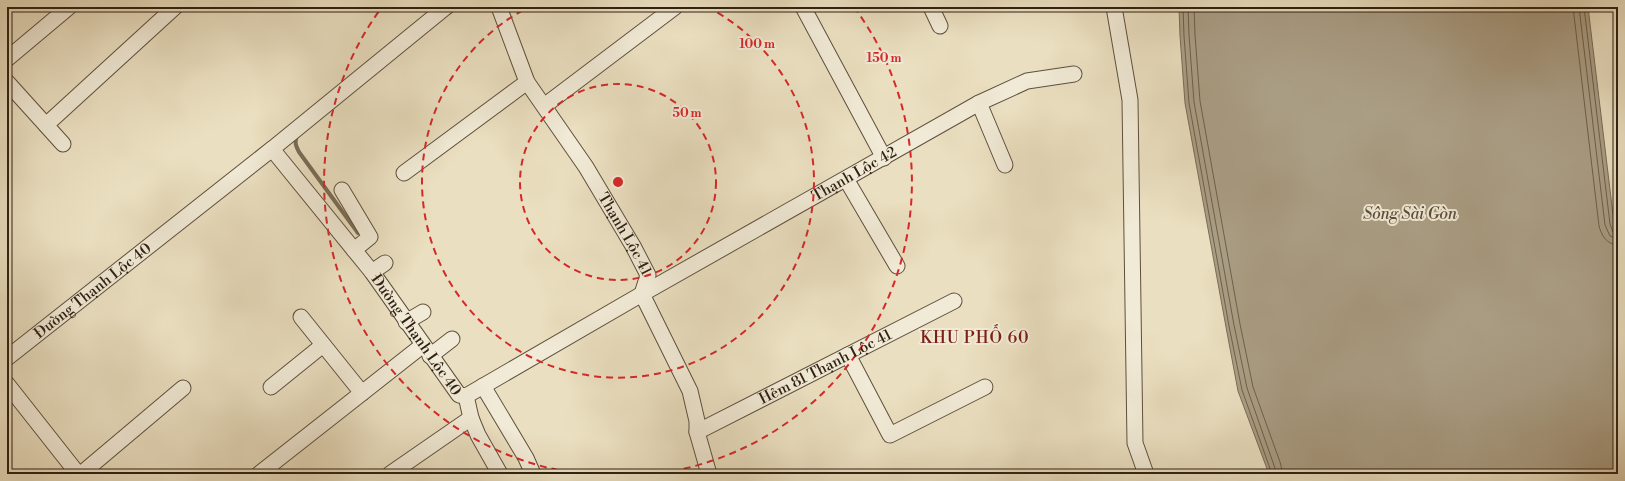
<svg xmlns="http://www.w3.org/2000/svg" width="1625" height="481" viewBox="0 0 1625 481" font-family="'Libre Bodoni',serif">
  <style>
    .water { fill: #aa9e85; stroke: #796c57 }
    .lines { fill: none; stroke-linecap: round; stroke-linejoin: round }
    .shore { stroke: #6c604c; stroke-width: 1 }
    .stream { stroke: #796c57; stroke-width: 4 }
    .street-casing { stroke: #5e503e; stroke-width: 17 }
    .street { stroke: #f1ead6; stroke-width: 15 }
    .ring { fill: none; stroke: #d62828; stroke-width: 2; stroke-dasharray: 7 5 }
    .labels { text-anchor: middle; dominant-baseline: central; stroke-width: 4; stroke-linejoin: round; paint-order: stroke }
    .street-label { font-size: 15px; fill: #2f2113; stroke: #f1ead6 }
    .water-label { font-size: 16px; font-style: italic; fill: #5a4d3b; stroke: #f1ead6 }
    .neighbourhood-label { font-size: 16px; letter-spacing: 1px; fill: #7a1f14; stroke: #f1ead6 }
    .centre { fill: #d62828; stroke: #f1ead6; stroke-width: 2 }
    .ring-label { font-size: 12px; text-anchor: middle; font-weight: bold; fill: #d62828; stroke: #f1ead6; stroke-width: 4; stroke-linejoin: round; paint-order: stroke }
  </style>
  <rect width="100%" height="100%" fill="#eadfc0"/>
  <filter id="stains"><feTurbulence type="fractalNoise" baseFrequency=".005" numOctaves="4"/><feColorMatrix values="0 0 0 0 .2 0 0 0 0 .09 0 0 0 0 .02 0 0 0 .5 -.17"/></filter>
  <radialGradient id="worn" r=".72"><stop offset=".6" stop-color="#630" stop-opacity="0"/><stop offset="1" stop-color="#630" stop-opacity=".3"/></radialGradient>
  <path class="water" d="M 1179,7 L 1588,7 L 1614,223 L 1618,235 L 1618,474 L 1269,474 L 1238,391 L 1226,327 L 1185,103 L 1180,36 Z"/>
  <g class="lines">
    <g class="shore">
      <path d="M 1183,7 L 1184,36 L 1189,103 L 1229,326 L 1242,390 L 1272,474"/>
      <path d="M 1188,7 L 1189,35 L 1194,102 L 1234,325 L 1247,388 L 1277,474"/>
      <path d="M 1194,7 L 1195,35 L 1200,101 L 1240,324 L 1253,387 L 1280,462 L 1283,474"/>
      <path d="M 1573,7 L 1599,226 C 1602,236 1606,244 1618,245"/>
      <path d="M 1579,7 L 1605,225 L 1610,236 L 1618,239"/>
      <path d="M 1584,7 L 1610,224 L 1613,232 L 1618,234"/>
    </g>
    <g class="stream">
      <path d="M 449,13 L 457,7"/>
      <path d="M 297,136 C 294,142 296,146 299,152 L 358,233"/>
    </g>
    <g class="street-casing">
      <g id="street">
        <path id="s1" d="M 499,7 L 527,82 L 586,167 L 633,246 L 648,275 L 642,294 L 690,391 L 697,421 L 697,432 L 709,474"/>
        <path d="M 803,7 L 884,158"/>
        <path d="M 931,7 L 940,26"/>
        <path d="M 1114,7 L 1130,100 L 1135,443 L 1146,474"/>
        <path d="M 7,59 L 69,7"/>
        <path d="M 7,82 L 63,144"/>
        <path d="M 979,103 L 1005,165"/>
        <path d="M 544,106 L 675,7"/>
        <path d="M 46,125 L 175,7"/>
        <path d="M 272,149 L 446,7"/>
        <path d="M 404,173 L 527,82"/>
        <path d="M 846,179 L 897,266"/>
        <path d="M 342,190 L 370,237 L 354,250"/>
        <path d="M 372,272 L 385,263"/>
        <path d="M 301,317 L 362,393"/>
        <path d="M 406,322 L 423,312"/>
        <path d="M 848,355 L 890,435 L 985,387"/>
        <path d="M 430,356 L 452,339"/>
        <path id="s2" d="M 7,358 L 272,149 L 372,272 L 459,395 L 466,396 L 642,294 L 979,103 L 1027,81 L 1074,74"/>
        <path d="M 7,384 L 78,474"/>
        <path d="M 483,386 L 526,458 L 533,474"/>
        <path d="M 271,387 L 323,345"/>
        <path d="M 466,396 L 471,418 L 478,435 L 500,474"/>
        <path id="s3" d="M 697,432 L 954,301"/>
        <path d="M 81,474 L 183,388"/>
        <path d="M 259,474 L 423,345"/>
        <path d="M 390,474 L 471,418"/>
      </g>
    </g>
    <use href="#street" class="street"/>
  </g>
  <g class="ring">
    <circle cx="618" cy="182" r="98"/>
    <path d="M707 7A196 196 0 1 1 529 7"/>
    <path d="M582 474A294 294 0 0 1 382 7M854 7A294 294 0 0 1 654 474"/>
  </g>
  <g class="labels">
    <g class="street-label">
      <text stroke="none"><textPath href="#s2" startOffset="1101">Thạnh Lộc 42</textPath></text>
      <text stroke="none"><textPath href="#s1" startOffset="261">Thạnh Lộc 41</textPath></text>
      <text stroke="none"><textPath href="#s2" startOffset="109">Đường Thạnh Lộc 40</textPath></text>
      <text stroke="none"><textPath href="#s2" startOffset="573">Đường Thạnh Lộc 40</textPath></text>
      <text stroke="none"><textPath href="#s3" startOffset="144">Hẻm 81 Thạnh Lộc 41</textPath></text>
    </g>
    <g class="water-label">
      <text x="1410" y="214">Sông Sài Gòn</text>
    </g>
    <g class="neighbourhood-label">
      <text x="975" y="338">KHU PHỐ 60</text>
    </g>
  </g>
  <circle cx="618" cy="182" r="6" class="centre"/>
  <g class="ring-label">
    <text x="757" y="48">100 m</text>
    <text x="884" y="62">150 m</text>
    <text x="687" y="117">50 m</text>
  </g>
  <rect width="1625" height="481" fill="none" stroke="#eadfc0" stroke-width="24"/>
  <rect x="8" y="8" width="1609" height="465" fill="none" stroke="#2f2113" stroke-width="2"/>
  <rect x="12" y="12" width="1601" height="457" fill="none" stroke="#2f2113"/>
  <rect width="100%" height="100%" filter="url(#stains)"/>
  <rect width="100%" height="100%" fill="url(#worn)"/>
</svg>
